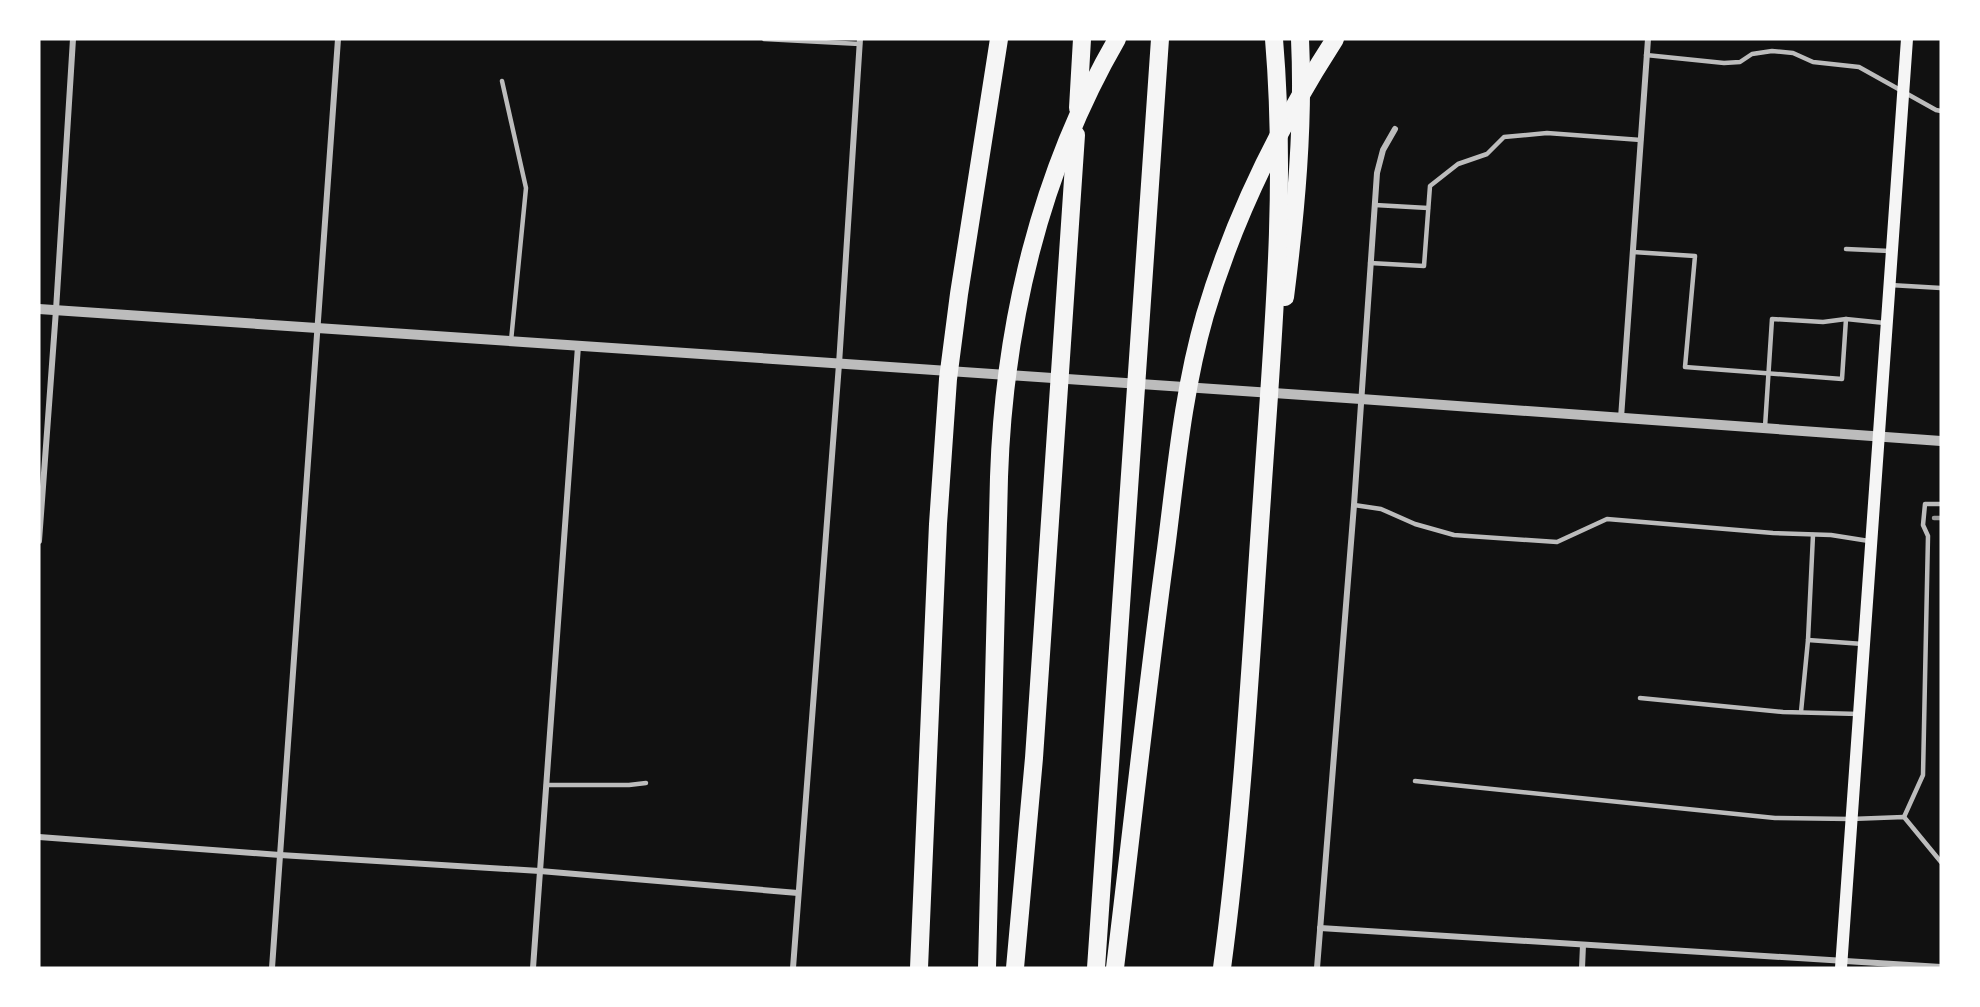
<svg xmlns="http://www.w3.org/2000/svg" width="1980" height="1007" viewBox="0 0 1980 1007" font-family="'Exo 2',sans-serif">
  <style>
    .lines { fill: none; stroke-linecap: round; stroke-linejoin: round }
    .service { stroke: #bcbcbc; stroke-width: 4.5 }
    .minor { stroke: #bcbcbc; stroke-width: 6 }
    .tertiary { stroke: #bcbcbc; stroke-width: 10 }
    .secondary { stroke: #f5f5f5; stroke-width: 12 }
    .motorway { stroke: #f5f5f5; stroke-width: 18 }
    .rail { stroke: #9a9a9a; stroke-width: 4.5 }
  </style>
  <rect width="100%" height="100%" fill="#111"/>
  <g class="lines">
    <g class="service">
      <path d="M 764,39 L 860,44"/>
      <path d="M 1646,55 L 1724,63 L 1740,62 L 1752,54 L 1772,51 L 1793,53 L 1813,62 L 1859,67 L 1936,110 L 1941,111"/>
      <path d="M 502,81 L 526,188 L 511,341"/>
      <path d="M 1375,205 L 1428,208"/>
      <path d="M 1846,249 L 1890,251"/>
      <path d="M 1633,252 L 1695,256 L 1685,367 L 1842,379 L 1846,319"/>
      <path d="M 1370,263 L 1424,266 L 1430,186 L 1458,164 L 1487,154 L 1504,137 L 1547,133 L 1641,140"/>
      <path d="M 1890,285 L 1941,288"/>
      <path d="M 1765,427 L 1772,319 L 1823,322 L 1846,319 L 1885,323"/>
      <path d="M 1354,505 L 1381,509 L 1415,524 L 1454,535 L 1557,542 L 1607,519 L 1773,533 L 1831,535 L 1869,541"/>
      <path d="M 1808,640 L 1863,644"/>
      <path d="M 1640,698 L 1783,712 L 1859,714"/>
      <path d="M 1801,712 L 1808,640 L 1813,535"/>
      <path d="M 1415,781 L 1775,818 L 1851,819 L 1904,817 L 1941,862"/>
      <path d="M 546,785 L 629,785 L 646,783"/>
      <path d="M 1904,817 L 1923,775 L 1928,536 L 1923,525 L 1925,504 L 1941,504"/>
    </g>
    <g class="minor">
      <path d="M 1621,418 L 1648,39"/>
      <path d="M 39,541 L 56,310 L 73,39"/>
      <path d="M 39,837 L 280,855 L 540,871 L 798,893"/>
      <path d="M 1320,928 L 1941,967"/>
      <path d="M 272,968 L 338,39"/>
      <path d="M 533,968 L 578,346"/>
      <path d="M 793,968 L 839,364 L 860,39"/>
      <path d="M 1317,968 L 1354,505 L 1377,173 L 1383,150 L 1395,129"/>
      <path d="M 1582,968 L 1583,945"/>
    </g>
    <path class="tertiary" d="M 39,309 L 1361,399 L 1941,441"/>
    <path class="secondary" d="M 1841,968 L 1907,39"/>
    <g class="motorway">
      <path d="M 1078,108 L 1082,39"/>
      <path d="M 1285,297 C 1296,211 1304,125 1300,39"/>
      <path d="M 919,968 L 938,524 L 948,379 L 959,294 L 999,39"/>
      <path d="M 987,968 L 999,477 C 1004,325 1040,172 1117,39"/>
      <path d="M 1015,968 L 1034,758 L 1076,135"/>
      <path d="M 1096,968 L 1160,39"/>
      <path d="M 1115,968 C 1132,828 1147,688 1166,549 C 1176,471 1183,391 1205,315 C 1234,217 1280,124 1335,39"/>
      <path d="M 1222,968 C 1243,812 1251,654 1262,497 C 1272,345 1287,192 1274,39"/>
    </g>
    <path class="rail" d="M 1934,518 L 1941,518"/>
  </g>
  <rect width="1980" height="1007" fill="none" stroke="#ffffff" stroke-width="81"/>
</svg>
